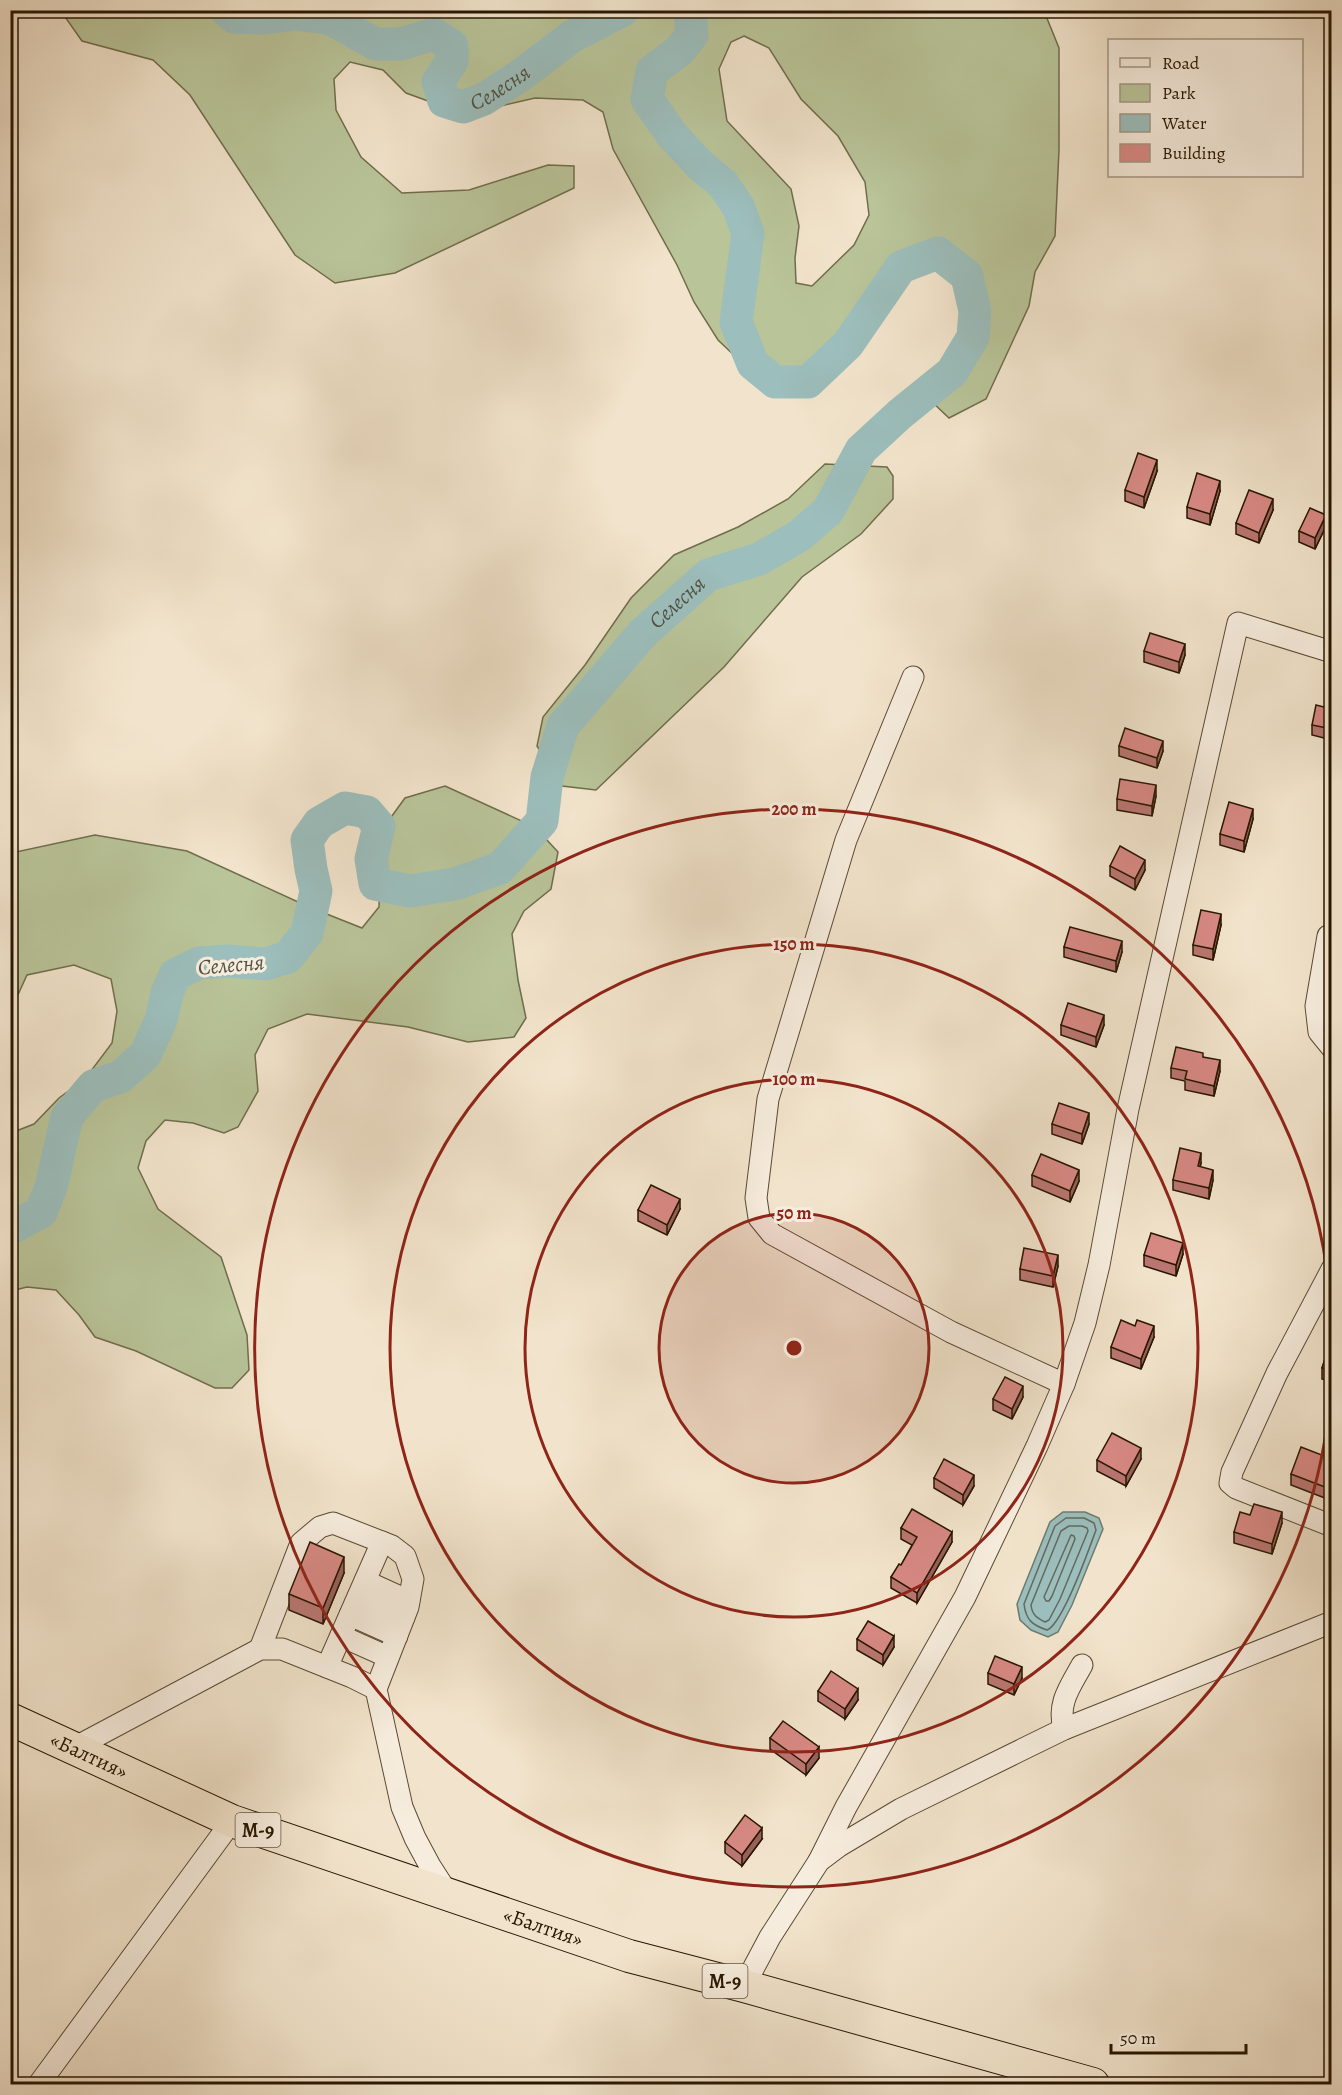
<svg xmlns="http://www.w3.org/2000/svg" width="1342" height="2095" viewBox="0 0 1342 2095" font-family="Alegreya,serif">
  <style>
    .green { fill: #b9c499; stroke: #706d4c; stroke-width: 1.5; fill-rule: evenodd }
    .water { fill: #9cbebc; stroke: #6d7b71; stroke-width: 1.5 }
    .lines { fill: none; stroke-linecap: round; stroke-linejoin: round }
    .shore { stroke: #626a5e; stroke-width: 1.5 }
    .river { stroke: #9cbebc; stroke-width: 33 }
    .minor-casing { stroke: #5a4a33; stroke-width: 23 }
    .highway-casing { stroke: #271600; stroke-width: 34 }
    .minor { stroke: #f7edde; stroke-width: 21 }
    .highway { stroke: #f2e4cc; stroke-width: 32 }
    .wall { fill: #ba7672; stroke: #271600; stroke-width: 1.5 }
    .shaded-wall { fill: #97605c; stroke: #271600; stroke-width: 1.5 }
    .building { fill: #d88984; stroke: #271600; stroke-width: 1.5 }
    .ring { fill: none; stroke: #8f2418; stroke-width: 3 }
    .labels { text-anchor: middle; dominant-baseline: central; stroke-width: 6; stroke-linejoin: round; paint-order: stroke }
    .shield { fill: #f7edde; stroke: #655643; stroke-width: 1.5 }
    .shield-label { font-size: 20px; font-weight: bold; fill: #271600 }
    .street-label { font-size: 21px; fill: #271600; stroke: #f7edde }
    .water-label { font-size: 22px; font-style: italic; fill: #505142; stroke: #f7edde }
    .centre { fill: #8f2418; stroke: #f7edde; stroke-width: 3 }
    .ring-label { font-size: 18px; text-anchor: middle; font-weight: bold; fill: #8f2418; stroke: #f7edde; stroke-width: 6; stroke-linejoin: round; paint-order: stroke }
  </style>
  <rect width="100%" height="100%" fill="#f2e4cc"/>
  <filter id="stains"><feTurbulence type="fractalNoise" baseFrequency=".00333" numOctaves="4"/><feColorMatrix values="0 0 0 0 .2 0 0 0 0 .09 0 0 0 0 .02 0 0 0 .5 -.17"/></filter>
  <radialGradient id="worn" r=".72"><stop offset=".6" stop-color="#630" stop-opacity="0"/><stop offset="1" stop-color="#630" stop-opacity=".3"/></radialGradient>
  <g class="green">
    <path d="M 62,11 L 1044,11 L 1059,48 L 1059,150 L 1055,236 L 1035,272 L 1029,306 L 986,399 L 949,418 L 930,400 L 952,372 L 973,337 L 975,311 L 967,276 L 938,253 L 901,268 L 848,344 L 808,382 L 775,382 L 739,360 L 718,340 L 694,302 L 677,265 L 613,149 L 603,112 L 583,100 L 535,98 L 488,109 L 439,105 L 406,93 L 383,70 L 350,62 L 334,79 L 336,110 L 361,157 L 402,193 L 469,190 L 548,165 L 574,166 L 574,188 L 395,273 L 335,283 L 295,255 L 190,95 L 153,60 L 82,41 L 63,14 ZM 744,36 L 769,48 L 801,99 L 838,136 L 865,182 L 869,215 L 854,245 L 812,286 L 796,283 L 795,258 L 799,226 L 791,189 L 727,121 L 719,69 L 731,42 Z"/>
    <path d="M 825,464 L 887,467 L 893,476 L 893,499 L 861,534 L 802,577 L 724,667 L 596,790 L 562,786 L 537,746 L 543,717 L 585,665 L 631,598 L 674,555 L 738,527 L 788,499 Z"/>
    <path d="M 445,786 L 535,827 L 558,852 L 551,889 L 524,911 L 512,934 L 518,980 L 526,1018 L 514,1037 L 468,1042 L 408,1027 L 307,1014 L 268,1029 L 255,1055 L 258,1091 L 238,1127 L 224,1133 L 193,1123 L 165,1120 L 146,1141 L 138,1168 L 158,1209 L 221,1257 L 247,1335 L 249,1370 L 232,1388 L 215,1388 L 136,1351 L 95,1337 L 79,1315 L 56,1290 L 27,1287 L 11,1291 L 11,1133 L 34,1124 L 59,1098 L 85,1079 L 112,1043 L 117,1011 L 111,979 L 74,965 L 27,975 L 11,1010 L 11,853 L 95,835 L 187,851 L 309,907 L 362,928 L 379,907 L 381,831 L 405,798 Z"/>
  </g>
  <path class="water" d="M 1063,1512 L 1085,1512 L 1099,1518 L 1103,1529 L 1072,1605 L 1058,1632 L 1048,1637 L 1031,1630 L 1020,1620 L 1017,1604 L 1050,1522 Z"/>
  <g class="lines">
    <g class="shore">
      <path d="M 1066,1518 L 1084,1518 L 1094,1523 L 1096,1530 C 1089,1549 1063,1624 1047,1630 C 1032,1625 1026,1620 1024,1604 L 1055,1526 Z"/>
      <path d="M 1069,1526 L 1082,1526 L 1087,1528 L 1088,1531 L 1060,1599 L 1049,1620 L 1045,1622 C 1037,1618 1032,1615 1031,1605 L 1061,1531 Z"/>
      <path d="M 1071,1535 L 1074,1536 L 1075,1539 L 1052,1596 L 1049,1601 L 1046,1601 L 1044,1597 Z"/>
    </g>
    <g class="river">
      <path id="s1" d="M 226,10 L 234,17 L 262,18 L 295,14 L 329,18 L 375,44 L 401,44 L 434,34 L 452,46 L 452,61 L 438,82 L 444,101 L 463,107 L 484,99 L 521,75 L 571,37 L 623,10"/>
      <path id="s2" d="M 10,1226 L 15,1226 L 41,1212 L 51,1187 L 67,1117 L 93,1086 L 120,1077 L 145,1055 L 161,1020 L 167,993 L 175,975 L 199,963 L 228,961 L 266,964 L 288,957 L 307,933 L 316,891 L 311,869 L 307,840 L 319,823 L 345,808 L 367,812 L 379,826 L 371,859 L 375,884 L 410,891 L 455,884 L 500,868 L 542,821 L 547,777 L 563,726 L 643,633 L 708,575 L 759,559 L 799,536 L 828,511 L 861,450 L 900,414 L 952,372 L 973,337 L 975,311 L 967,276 L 938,253 L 901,267 L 848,344 L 808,382 L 775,382 L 753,364 L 736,322 L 748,234 L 739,208 L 723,184 L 700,165 L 672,135 L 647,99 L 652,71 L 679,51 L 692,35 L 690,12 L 689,10"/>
    </g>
    <g class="minor-casing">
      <g id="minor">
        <path d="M 913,677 L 846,840 L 768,1099 L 756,1198 L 759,1218 L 772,1234 L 951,1332 L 1064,1384"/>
        <path d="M 1328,936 L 1316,1006 L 1319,1032 L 1332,1048"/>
        <path d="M 1332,1269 L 1277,1373 L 1232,1472 L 1230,1483 L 1236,1488 L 1332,1526"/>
        <path d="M 365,1581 L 409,1601"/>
        <path d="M 358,1597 L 404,1617"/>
        <path d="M 350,1615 L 397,1636"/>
        <path d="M 341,1636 L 388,1657"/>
        <path d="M 260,1649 L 301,1543 L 320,1527 L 333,1523 L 392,1546 L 405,1556 L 413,1579 L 408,1607 L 376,1689"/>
        <path d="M 327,1667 L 382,1542"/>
        <path d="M 1064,1729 C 1057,1703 1070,1687 1082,1665"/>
        <path d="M 74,1748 L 260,1649 L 282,1649 L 352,1677 L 376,1689 L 402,1807 L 415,1838 L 430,1866 L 448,1894"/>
        <path d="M 819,1861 L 846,1807 L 965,1597 L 1037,1446 L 1064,1384 L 1085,1323 L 1099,1265 L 1128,1109 L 1238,623 L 1332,652"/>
        <path d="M 744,1986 L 770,1937 L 819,1861 L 839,1846 L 901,1809 L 1064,1729 L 1332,1622"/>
        <path d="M 39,2084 L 232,1821"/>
      </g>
    </g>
    <g class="highway-casing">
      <g id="highway">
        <path id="s3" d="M 10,1719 L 232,1821 L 629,1956 L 744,1986 L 1093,2084"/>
      </g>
    </g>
    <use href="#minor" class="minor"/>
    <use href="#highway" class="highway"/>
  </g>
  <g class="wall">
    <path d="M 1157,471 L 1144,508 L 1125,501 L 1125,490 Z"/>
    <path d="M 1220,491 L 1210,525 L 1187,518 L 1187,507 Z"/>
    <path d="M 1273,510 L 1259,543 L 1236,534 L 1236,523 Z"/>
    <path d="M 1326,526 L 1315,549 L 1299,542 L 1299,531 Z"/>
    <path d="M 1144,651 L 1185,655 L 1179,673 L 1144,662 Z"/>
    <path d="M 1332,709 L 1332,740 L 1312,735 L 1312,725 Z"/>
    <path d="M 1119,746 L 1163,751 L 1157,768 L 1119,756 Z"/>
    <path d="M 1156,796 L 1152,816 L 1117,810 L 1117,799 Z"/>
    <path d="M 1253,819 L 1244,852 L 1220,845 L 1220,834 Z"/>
    <path d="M 1110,866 L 1145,870 L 1135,890 L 1110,876 Z"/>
    <path d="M 1221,925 L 1213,960 L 1193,955 L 1193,945 Z"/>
    <path d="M 1064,947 L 1122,952 L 1116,972 L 1064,957 Z"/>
    <path d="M 1061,1025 L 1104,1025 L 1096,1047 L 1061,1035 Z"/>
    <path d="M 1203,1057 L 1220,1071 L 1214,1096 L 1185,1090 L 1185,1081 L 1171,1078 L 1171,1068 Z"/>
    <path d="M 1052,1124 L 1089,1124 L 1082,1144 L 1052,1134 Z"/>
    <path d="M 1201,1163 L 1200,1167 L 1213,1180 L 1209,1199 L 1173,1190 L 1173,1180 Z"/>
    <path d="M 1032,1175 L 1079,1181 L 1070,1202 L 1032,1186 Z"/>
    <path d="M 680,1209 L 667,1235 L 638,1221 L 638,1210 Z"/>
    <path d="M 1183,1254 L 1176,1276 L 1144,1266 L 1144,1255 Z"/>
    <path d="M 1058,1266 L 1053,1287 L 1020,1280 L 1020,1269 Z"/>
    <path d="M 1154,1337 L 1141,1369 L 1111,1358 L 1111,1347 Z"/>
    <path d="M 1332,1339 L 1332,1382 L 1322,1379 L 1322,1368 Z"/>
    <path d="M 1023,1397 L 1012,1419 L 993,1410 L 993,1399 Z"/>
    <path d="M 1141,1459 L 1126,1486 L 1097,1471 L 1097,1460 Z"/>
    <path d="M 1332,1459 L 1332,1495 L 1330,1500 L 1291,1485 L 1291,1474 Z"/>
    <path d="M 934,1478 L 974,1486 L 963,1505 L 934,1488 Z"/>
    <path d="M 1250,1515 L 1282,1523 L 1272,1554 L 1234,1543 L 1234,1532 Z"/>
    <path d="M 901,1528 L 952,1542 L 917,1603 L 891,1588 L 891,1577 L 901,1565 L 912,1545 L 901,1539 Z"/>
    <path d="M 344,1573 L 323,1624 L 289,1610 L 289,1594 Z"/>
    <path d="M 857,1639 L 894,1647 L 883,1665 L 857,1650 Z"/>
    <path d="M 988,1673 L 1022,1678 L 1014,1695 L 988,1684 Z"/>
    <path d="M 818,1691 L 858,1700 L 845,1719 L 818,1701 Z"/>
    <path d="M 770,1738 L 819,1758 L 806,1775 L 770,1749 Z"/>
    <path d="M 762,1839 L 742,1866 L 725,1853 L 725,1842 Z"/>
  </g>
  <g class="shaded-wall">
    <path d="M 1157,460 L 1157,471 L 1144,508 L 1144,497 Z"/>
    <path d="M 1220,481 L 1220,491 L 1210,525 L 1210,514 Z"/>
    <path d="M 1273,499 L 1273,510 L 1259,543 L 1259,533 Z"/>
    <path d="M 1326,515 L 1326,526 L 1315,549 L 1315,538 Z"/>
    <path d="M 1185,644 L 1185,655 L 1179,673 L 1179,662 Z"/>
    <path d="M 1163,741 L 1163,751 L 1157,768 L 1157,758 Z"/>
    <path d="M 1156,785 L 1156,796 L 1152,816 L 1152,806 Z"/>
    <path d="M 1253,809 L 1253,819 L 1244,852 L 1244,841 Z"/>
    <path d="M 1145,860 L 1145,870 L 1135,890 L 1135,879 Z"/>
    <path d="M 1221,914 L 1221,925 L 1213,960 L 1213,949 Z"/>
    <path d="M 1122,941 L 1122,952 L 1116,972 L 1116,961 Z"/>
    <path d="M 1104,1015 L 1104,1025 L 1096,1047 L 1096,1037 Z"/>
    <path d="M 1220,1060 L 1220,1071 L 1214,1096 L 1214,1086 Z"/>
    <path d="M 1089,1113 L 1089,1124 L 1082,1144 L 1082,1134 Z"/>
    <path d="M 1201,1153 L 1201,1163 L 1198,1177 L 1198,1166 Z"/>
    <path d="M 1079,1170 L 1079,1181 L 1070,1202 L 1070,1191 Z"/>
    <path d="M 1213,1170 L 1213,1180 L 1209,1199 L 1209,1188 Z"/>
    <path d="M 680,1199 L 680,1209 L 667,1235 L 667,1225 Z"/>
    <path d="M 1183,1243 L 1183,1254 L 1176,1276 L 1176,1265 Z"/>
    <path d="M 1058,1255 L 1058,1266 L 1053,1287 L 1053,1276 Z"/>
    <path d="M 1154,1326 L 1154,1337 L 1141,1369 L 1141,1359 Z"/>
    <path d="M 1023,1386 L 1023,1397 L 1012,1419 L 1012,1409 Z"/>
    <path d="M 1141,1448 L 1141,1459 L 1126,1486 L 1126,1476 Z"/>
    <path d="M 974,1475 L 974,1486 L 963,1505 L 963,1495 Z"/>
    <path d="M 1332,1484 L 1332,1495 L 1330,1500 L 1330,1489 Z"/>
    <path d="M 1282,1512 L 1282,1523 L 1272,1554 L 1272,1544 Z"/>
    <path d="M 952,1532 L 952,1542 L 917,1603 L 917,1593 Z"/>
    <path d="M 344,1557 L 344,1573 L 323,1624 L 323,1608 Z"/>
    <path d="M 894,1636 L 894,1647 L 883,1665 L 883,1655 Z"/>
    <path d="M 1022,1667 L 1022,1678 L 1014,1695 L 1014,1684 Z"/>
    <path d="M 858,1689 L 858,1700 L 845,1719 L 845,1709 Z"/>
    <path d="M 819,1747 L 819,1758 L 806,1775 L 806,1764 Z"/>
    <path d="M 762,1828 L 762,1839 L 742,1866 L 742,1855 Z"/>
  </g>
  <g class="building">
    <path d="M 1138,453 L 1157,460 L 1144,497 L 1125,490 Z"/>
    <path d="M 1197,473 L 1220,481 L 1210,514 L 1187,507 Z"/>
    <path d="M 1249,490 L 1273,499 L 1259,533 L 1236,523 Z"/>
    <path d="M 1310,508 L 1326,515 L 1315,538 L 1299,531 Z"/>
    <path d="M 1150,633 L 1185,644 L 1179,662 L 1144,651 Z"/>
    <path d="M 1316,705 L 1332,709 L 1332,729 L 1312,725 Z"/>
    <path d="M 1125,728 L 1163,741 L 1157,758 L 1119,746 Z"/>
    <path d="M 1120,779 L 1156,785 L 1152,806 L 1117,799 Z"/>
    <path d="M 1229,802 L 1253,809 L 1244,841 L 1220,834 Z"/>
    <path d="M 1120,846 L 1145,860 L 1135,879 L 1110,866 Z"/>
    <path d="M 1201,910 L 1221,914 L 1213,949 L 1193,945 Z"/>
    <path d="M 1070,927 L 1122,941 L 1116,961 L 1064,947 Z"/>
    <path d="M 1068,1003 L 1104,1015 L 1096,1037 L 1061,1025 Z"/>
    <path d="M 1176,1047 L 1203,1053 L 1203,1057 L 1220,1060 L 1214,1086 L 1185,1079 L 1187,1071 L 1171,1068 Z"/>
    <path d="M 1059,1103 L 1089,1113 L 1082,1134 L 1052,1124 Z"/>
    <path d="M 1180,1148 L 1201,1153 L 1198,1166 L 1213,1170 L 1209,1188 L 1173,1180 Z"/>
    <path d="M 1041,1154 L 1079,1170 L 1070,1191 L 1032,1175 Z"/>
    <path d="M 651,1185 L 680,1199 L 667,1225 L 638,1210 Z"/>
    <path d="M 1151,1233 L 1183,1243 L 1176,1265 L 1144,1255 Z"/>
    <path d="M 1024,1248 L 1058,1255 L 1053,1276 L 1020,1269 Z"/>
    <path d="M 1121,1320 L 1135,1326 L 1137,1320 L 1154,1326 L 1141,1359 L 1111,1347 Z"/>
    <path d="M 1332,1339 L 1332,1371 L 1322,1368 Z"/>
    <path d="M 1005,1377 L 1023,1386 L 1012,1409 L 993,1399 Z"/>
    <path d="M 1112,1433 L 1141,1448 L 1126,1476 L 1097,1460 Z"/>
    <path d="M 1301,1447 L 1332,1459 L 1332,1484 L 1330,1489 L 1291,1474 Z"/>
    <path d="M 944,1459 L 974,1475 L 963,1495 L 934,1478 Z"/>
    <path d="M 1254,1504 L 1282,1512 L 1272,1544 L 1234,1532 L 1240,1512 L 1250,1515 Z"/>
    <path d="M 912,1509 L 952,1532 L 917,1593 L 891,1577 L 899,1564 L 901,1565 L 917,1537 L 901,1528 Z"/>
    <path d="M 310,1542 L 344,1557 L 323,1608 L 289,1594 Z"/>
    <path d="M 868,1621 L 894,1636 L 883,1655 L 857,1639 Z"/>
    <path d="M 995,1656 L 1022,1667 L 1014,1684 L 988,1673 Z"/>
    <path d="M 831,1671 L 858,1689 L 845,1709 L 818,1691 Z"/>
    <path d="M 783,1721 L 819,1747 L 806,1764 L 770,1738 Z"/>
    <path d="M 745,1815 L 762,1828 L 742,1855 L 725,1842 Z"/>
  </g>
  <circle cx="794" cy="1348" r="135" fill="#8f2418" fill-opacity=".12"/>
  <g class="ring">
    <circle cx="794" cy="1348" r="135"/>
    <circle cx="794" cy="1348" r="269"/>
    <circle cx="794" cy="1348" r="404"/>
    <path d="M1331 1390A539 539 0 1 1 1331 1306"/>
  </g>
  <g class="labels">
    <g class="shield">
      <rect x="235.5" y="1813" width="45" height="34" rx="4.5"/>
      <rect x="702.5" y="1964" width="45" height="34" rx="4.5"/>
    </g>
    <g class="shield-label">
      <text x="258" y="1830">М-9</text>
      <text x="725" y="1981">М-9</text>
    </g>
    <g class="street-label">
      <text stroke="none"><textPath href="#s3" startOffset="87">«Балтия»</textPath></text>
      <text stroke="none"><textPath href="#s3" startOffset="573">«Балтия»</textPath></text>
    </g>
    <g class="water-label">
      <text stroke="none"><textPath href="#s1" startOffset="363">Селесня</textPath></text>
      <text stroke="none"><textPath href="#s2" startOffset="1173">Селесня</textPath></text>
      <text transform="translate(231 965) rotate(-5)">Селесня</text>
    </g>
  </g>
  <circle cx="794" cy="1348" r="9" class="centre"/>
  <g class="ring-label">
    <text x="794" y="815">200 m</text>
    <text x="794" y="950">150 m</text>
    <text x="794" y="1085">100 m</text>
    <text x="794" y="1219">50 m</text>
  </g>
  <rect width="1342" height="2095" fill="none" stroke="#f2e4cc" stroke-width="36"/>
  <rect x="12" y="12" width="1318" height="2071" fill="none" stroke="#271600" stroke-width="3"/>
  <rect x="18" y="18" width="1306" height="2059" fill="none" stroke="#271600" stroke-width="1.5"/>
  <rect x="1108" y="39" width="195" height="138" fill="#f7edde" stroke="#a49785" stroke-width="1.5"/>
  <rect x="1120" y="58" width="30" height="9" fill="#f7edde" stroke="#a49785" stroke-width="1.5"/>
  <text x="1162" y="69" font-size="18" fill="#271600">Road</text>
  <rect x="1120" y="84" width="30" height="18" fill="#b9c499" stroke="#a49785" stroke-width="1.5"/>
  <text x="1162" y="99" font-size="18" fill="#271600">Park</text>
  <rect x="1120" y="114" width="30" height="18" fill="#9cbebc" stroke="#a49785" stroke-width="1.5"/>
  <text x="1162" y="129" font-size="18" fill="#271600">Water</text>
  <rect x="1120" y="144" width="30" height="18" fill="#d88984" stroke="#a49785" stroke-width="1.5"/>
  <text x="1162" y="159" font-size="18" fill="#271600">Building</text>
  <path d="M1111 2044v9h135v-9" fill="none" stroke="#271600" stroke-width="3"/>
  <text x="1120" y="2044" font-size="18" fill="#271600" stroke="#f7edde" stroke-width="4.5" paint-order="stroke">50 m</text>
  <rect width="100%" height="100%" filter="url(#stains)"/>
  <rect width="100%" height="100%" fill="url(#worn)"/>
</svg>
